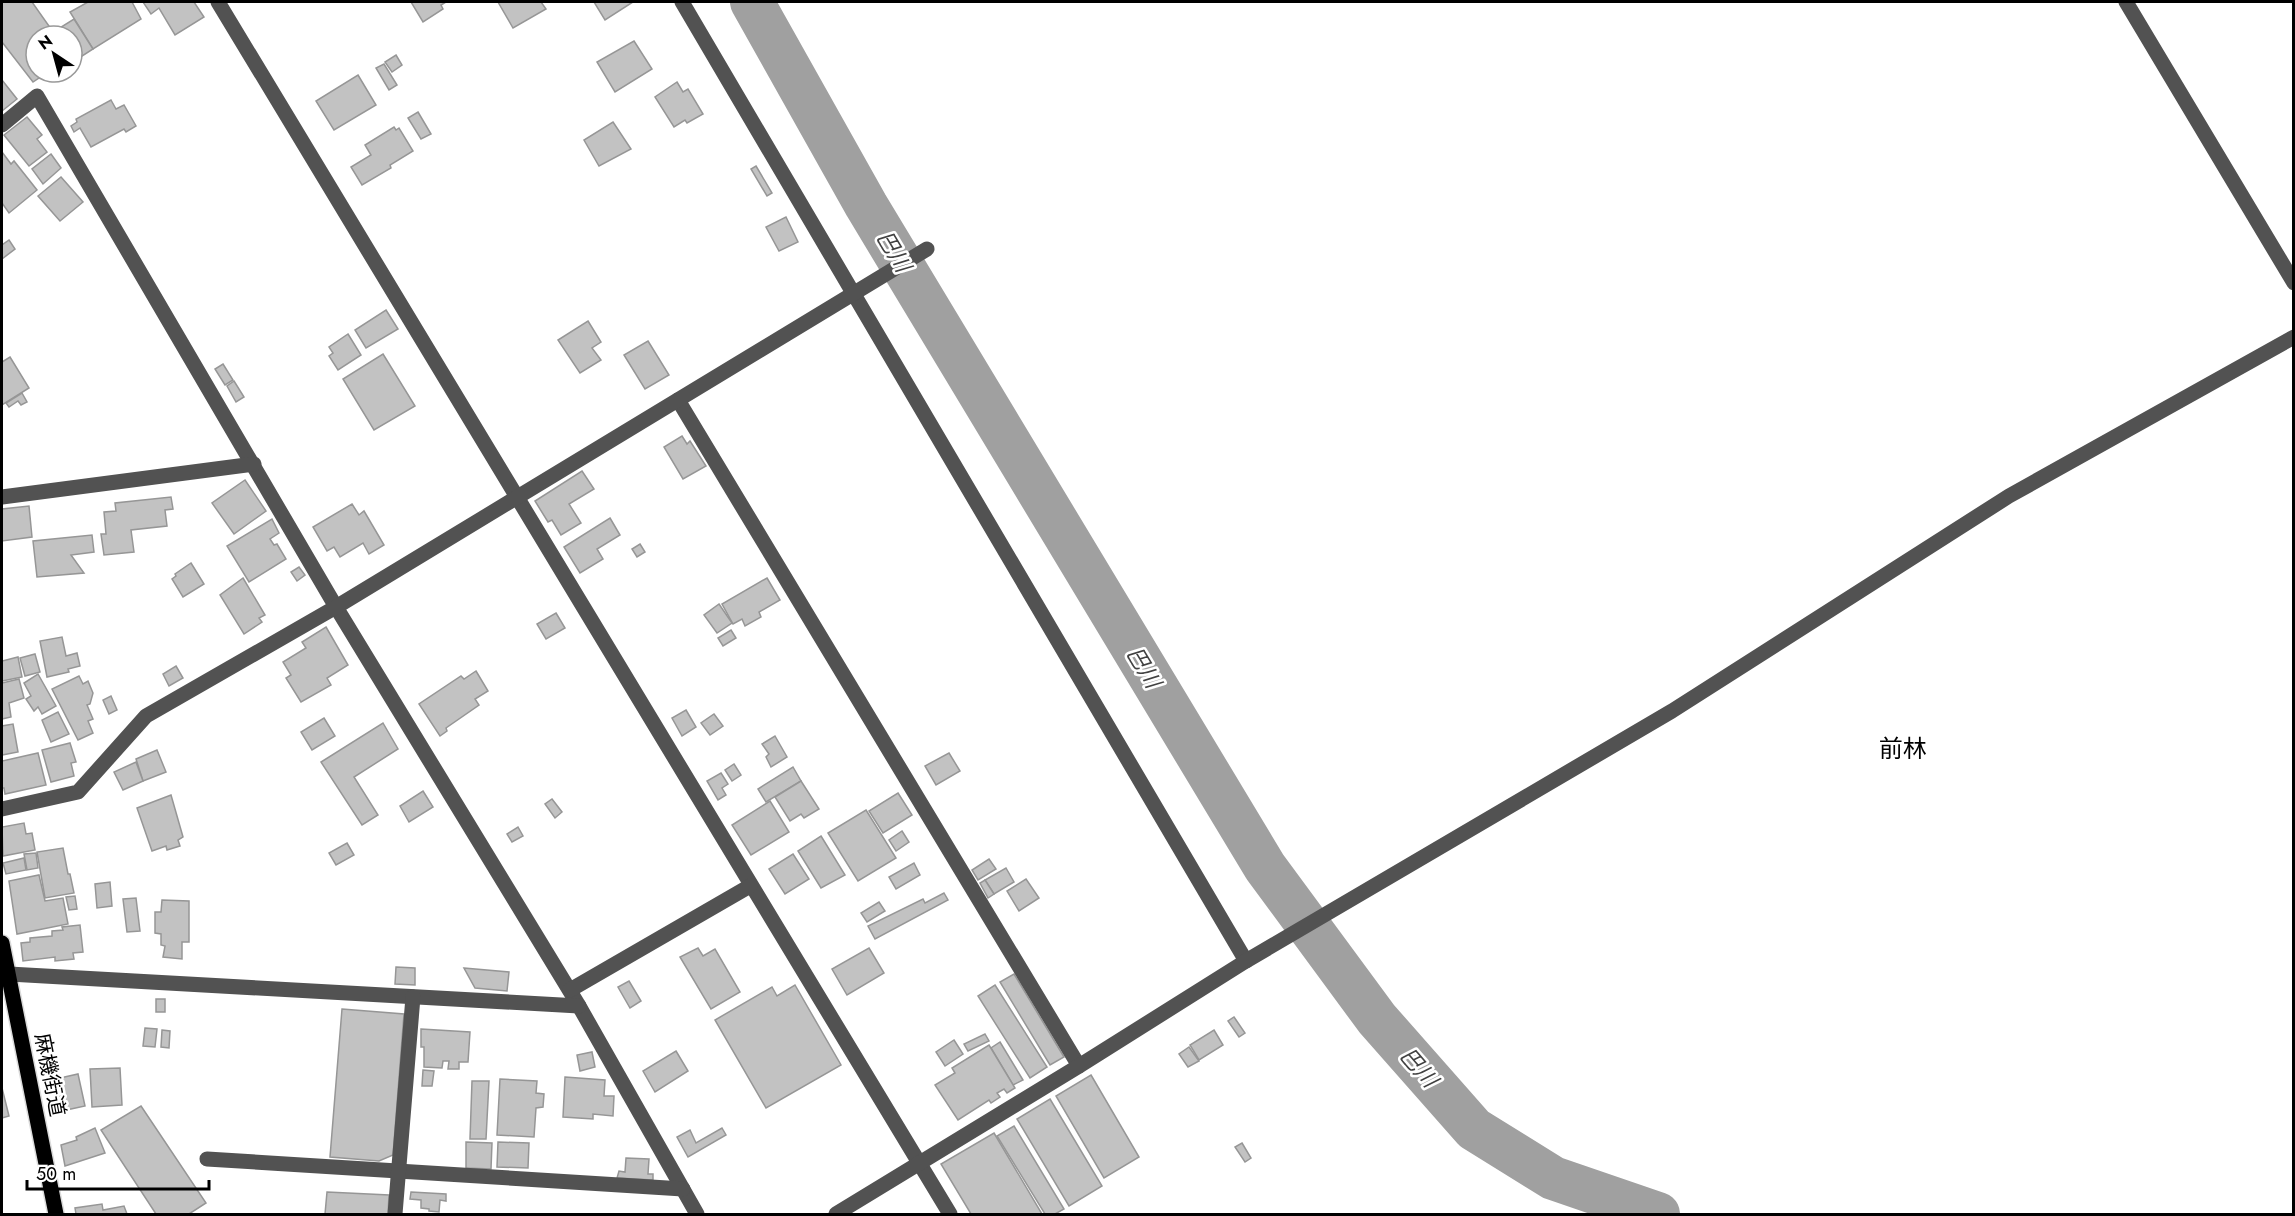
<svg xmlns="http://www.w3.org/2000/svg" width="2295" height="1216" viewBox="0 0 2295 1216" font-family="Jost,'Noto Sans JP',sans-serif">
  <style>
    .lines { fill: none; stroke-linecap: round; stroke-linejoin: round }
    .river { stroke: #a0a0a0; stroke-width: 44 }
    .building { fill: #c2c2c2; stroke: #969696; stroke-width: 1.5 }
    .major-casing { stroke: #dbdbdb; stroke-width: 18 }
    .minor { stroke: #525252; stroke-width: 15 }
    .major { stroke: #000; stroke-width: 15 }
    .labels { text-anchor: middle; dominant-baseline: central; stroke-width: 5; stroke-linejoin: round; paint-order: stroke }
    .street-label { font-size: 21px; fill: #000; stroke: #fff }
    .water-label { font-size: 22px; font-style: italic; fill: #414141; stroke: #fff }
    .quarter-label { font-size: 24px; fill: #000; stroke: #fff }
  </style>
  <rect width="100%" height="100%" fill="#fff"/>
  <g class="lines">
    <path class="river" d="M 752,2 L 866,205 L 1265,867 L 1377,1019 L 1474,1129 L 1553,1178 L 1658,1214"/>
  </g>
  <g class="building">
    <path d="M 2,2 L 32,2 L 56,36 L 36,36 L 36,72 L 48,72 L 33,82 L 2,42 Z"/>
    <path d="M 88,2 L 132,2 L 141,19 L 93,49 L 70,12 Z"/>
    <path d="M 143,2 L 194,2 L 204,17 L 175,35 L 159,8 L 151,14 Z"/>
    <path d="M 411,2 L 446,2 L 441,5 L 443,9 L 423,22 Z"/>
    <path d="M 498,2 L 541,2 L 546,9 L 513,28 Z"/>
    <path d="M 594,2 L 633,2 L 605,20 Z"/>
    <path d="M 74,19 L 93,49 L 76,60 L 72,53 L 72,36 L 62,36 L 58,29 Z"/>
    <path d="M 634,41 L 652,69 L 615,92 L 597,62 Z"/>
    <path d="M 396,55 L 402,65 L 392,72 L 385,62 Z"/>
    <path d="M 384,64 L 397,85 L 389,90 L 376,68 Z"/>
    <path d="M 358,75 L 376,105 L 334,130 L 316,101 Z"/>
    <path d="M 2,80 L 17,99 L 2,111 Z"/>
    <path d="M 677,82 L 683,92 L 688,89 L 703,114 L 687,123 L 685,120 L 674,127 L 655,97 Z"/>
    <path d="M 111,100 L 116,109 L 124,105 L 136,126 L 126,132 L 124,129 L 91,147 L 80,128 L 74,132 L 71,126 L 77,122 L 76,119 Z"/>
    <path d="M 418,112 L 431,134 L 421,139 L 408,118 Z"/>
    <path d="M 27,117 L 42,135 L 37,139 L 47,152 L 29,166 L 4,135 Z"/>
    <path d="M 613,122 L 631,149 L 599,166 L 584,140 Z"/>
    <path d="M 394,127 L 396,130 L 399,128 L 413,151 L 390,165 L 391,168 L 362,185 L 351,167 L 371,155 L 365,145 Z"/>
    <path d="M 2,152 L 11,164 L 14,161 L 37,190 L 9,213 L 2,203 Z"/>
    <path d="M 51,154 L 61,168 L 43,184 L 32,169 Z"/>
    <path d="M 756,166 L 772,193 L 767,196 L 751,169 Z"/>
    <path d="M 61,177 L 83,202 L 60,221 L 38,196 Z"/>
    <path d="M 786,217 L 798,242 L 779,251 L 766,227 Z"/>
    <path d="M 9,240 L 15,249 L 2,259 L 2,245 Z"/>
    <path d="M 386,310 L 398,329 L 366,348 L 355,330 Z"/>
    <path d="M 588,321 L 601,342 L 592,348 L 601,360 L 580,373 L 558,340 Z"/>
    <path d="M 348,334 L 361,355 L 338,370 L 329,356 L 333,353 L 329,347 Z"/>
    <path d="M 648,341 L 669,375 L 645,389 L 624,355 Z"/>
    <path d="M 383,354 L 415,406 L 374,430 L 343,379 Z"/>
    <path d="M 10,357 L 29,388 L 2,405 L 2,362 Z"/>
    <path d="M 223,364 L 233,380 L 225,385 L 215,369 Z"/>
    <path d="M 234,381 L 244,397 L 236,402 L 227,386 Z"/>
    <path d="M 22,393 L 27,402 L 21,405 L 18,401 L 9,407 L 6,403 Z"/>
    <path d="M 682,436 L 687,444 L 690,441 L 706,466 L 683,479 L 664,447 Z"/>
    <path d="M 582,471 L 594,489 L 569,504 L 581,523 L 561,535 L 552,520 L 548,522 L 535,501 Z"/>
    <path d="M 245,480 L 266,511 L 234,534 L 212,503 Z"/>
    <path d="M 171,497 L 173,509 L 165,510 L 167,526 L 131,530 L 134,552 L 104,555 L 101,534 L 106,534 L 104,512 L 116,511 L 115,503 Z"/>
    <path d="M 352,504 L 359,515 L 364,511 L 384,545 L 369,554 L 363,543 L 340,557 L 334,547 L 327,551 L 313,527 Z"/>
    <path d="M 29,506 L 32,537 L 2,541 L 2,509 Z"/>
    <path d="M 610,518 L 620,535 L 597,549 L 603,559 L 580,573 L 564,547 Z"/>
    <path d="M 272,519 L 279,533 L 270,539 L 274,545 L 277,544 L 286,559 L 249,582 L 227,546 Z"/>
    <path d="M 92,535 L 94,552 L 71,555 L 84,573 L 37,577 L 33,541 Z"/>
    <path d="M 640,544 L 645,552 L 637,557 L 632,549 Z"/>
    <path d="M 191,563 L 204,584 L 183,597 L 172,579 L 176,576 L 175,574 Z"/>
    <path d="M 299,567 L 305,575 L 297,581 L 291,572 Z"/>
    <path d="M 243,578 L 265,615 L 259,618 L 262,622 L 244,634 L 220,595 Z"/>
    <path d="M 767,578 L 780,600 L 759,612 L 761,617 L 745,626 L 742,619 L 733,624 L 722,604 Z"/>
    <path d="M 719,604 L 732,623 L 717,633 L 704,615 Z"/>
    <path d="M 556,613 L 565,628 L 546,639 L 537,624 Z"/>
    <path d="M 326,627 L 348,665 L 327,678 L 331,685 L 301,702 L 286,678 L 291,675 L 283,662 L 306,648 L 302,642 Z"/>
    <path d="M 731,630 L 736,638 L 723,646 L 718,638 Z"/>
    <path d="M 62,637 L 66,656 L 77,653 L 80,666 L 68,669 L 69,672 L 47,677 L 40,641 Z"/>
    <path d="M 35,654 L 40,672 L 25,676 L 20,658 Z"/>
    <path d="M 18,657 L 22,677 L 2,681 L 2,661 Z"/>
    <path d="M 176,666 L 183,678 L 169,686 L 163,674 Z"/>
    <path d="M 476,671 L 488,691 L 475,699 L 479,705 L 446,728 L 447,731 L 440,736 L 419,704 L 461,676 L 464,679 Z"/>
    <path d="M 38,674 L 56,706 L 42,714 L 38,707 L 34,711 L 26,699 L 31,696 L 24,683 Z"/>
    <path d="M 79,676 L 83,684 L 88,681 L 93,693 L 90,704 L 87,705 L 93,719 L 88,721 L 93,733 L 78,740 L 52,689 Z"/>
    <path d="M 19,679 L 24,698 L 9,703 L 11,717 L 2,719 L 2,683 Z"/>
    <path d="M 111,696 L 117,710 L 109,714 L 103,700 Z"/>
    <path d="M 686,710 L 696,727 L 682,736 L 672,718 Z"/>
    <path d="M 58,712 L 69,734 L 51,742 L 42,720 Z"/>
    <path d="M 714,714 L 723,726 L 710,735 L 701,723 Z"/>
    <path d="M 324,718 L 335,736 L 312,750 L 301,732 Z"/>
    <path d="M 383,723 L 398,749 L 354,777 L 378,815 L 362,825 L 321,762 Z"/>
    <path d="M 13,724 L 18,752 L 2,755 L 2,726 Z"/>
    <path d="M 775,736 L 787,757 L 771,767 L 766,757 L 769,754 L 762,744 Z"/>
    <path d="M 70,743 L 76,762 L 71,763 L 74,776 L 51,782 L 42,750 Z"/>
    <path d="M 157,750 L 166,772 L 143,781 L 136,759 Z"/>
    <path d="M 38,753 L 46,785 L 5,794 L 4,788 L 2,788 L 2,761 Z"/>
    <path d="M 949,753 L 960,771 L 936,785 L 925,766 Z"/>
    <path d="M 136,762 L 143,781 L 123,790 L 114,772 Z"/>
    <path d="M 734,764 L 741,775 L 732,781 L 725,770 Z"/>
    <path d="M 793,767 L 801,781 L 766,802 L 758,789 Z"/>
    <path d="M 721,773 L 728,784 L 722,788 L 726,795 L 718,800 L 707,781 Z"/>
    <path d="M 801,781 L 819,809 L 804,818 L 801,814 L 790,821 L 775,797 Z"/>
    <path d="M 423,791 L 433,807 L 409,822 L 400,806 Z"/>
    <path d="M 898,793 L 912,815 L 883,833 L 869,811 Z"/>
    <path d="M 171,795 L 183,837 L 178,840 L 180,846 L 167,850 L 166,846 L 152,851 L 137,808 Z"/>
    <path d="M 552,799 L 562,812 L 555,818 L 545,804 Z"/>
    <path d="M 770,801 L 789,832 L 751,855 L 732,825 Z"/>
    <path d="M 866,810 L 896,858 L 858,881 L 828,833 Z"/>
    <path d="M 24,823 L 26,834 L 32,833 L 35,850 L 3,856 L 2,827 Z"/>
    <path d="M 518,827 L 523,836 L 512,842 L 507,834 Z"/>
    <path d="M 902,831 L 909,842 L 896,851 L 889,840 Z"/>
    <path d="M 821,836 L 845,875 L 821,888 L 798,851 Z"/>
    <path d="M 347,843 L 354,855 L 336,865 L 329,853 Z"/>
    <path d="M 63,848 L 68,874 L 70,874 L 74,893 L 45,898 L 37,852 Z"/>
    <path d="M 36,853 L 38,868 L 27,870 L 24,854 Z"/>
    <path d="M 793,854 L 809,879 L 785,894 L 769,869 Z"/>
    <path d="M 24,858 L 26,870 L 6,874 L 3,863 Z"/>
    <path d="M 989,859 L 996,869 L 978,880 L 972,870 Z"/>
    <path d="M 914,863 L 920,875 L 896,889 L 889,877 Z"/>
    <path d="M 1006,868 L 1014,882 L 994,894 L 985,880 Z"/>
    <path d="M 39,875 L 45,901 L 63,898 L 68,924 L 17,934 L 9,881 Z"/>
    <path d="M 1026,879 L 1039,898 L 1019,911 L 1007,891 Z"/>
    <path d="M 985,880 L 994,894 L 988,898 L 980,883 Z"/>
    <path d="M 110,882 L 112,906 L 97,908 L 95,884 Z"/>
    <path d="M 944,893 L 948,900 L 875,939 L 868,926 L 923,899 L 925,903 Z"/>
    <path d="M 75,896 L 77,909 L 69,910 L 66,897 Z"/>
    <path d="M 136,898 L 140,931 L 127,932 L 123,899 Z"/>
    <path d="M 162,900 L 189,901 L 189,942 L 182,942 L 182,959 L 163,957 L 165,946 L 161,945 L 161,934 L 155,933 L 155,912 L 161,912 Z"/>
    <path d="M 879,902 L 885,911 L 867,922 L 861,913 Z"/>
    <path d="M 80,925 L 83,952 L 73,953 L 74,959 L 55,961 L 55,957 L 23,961 L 21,943 L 30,942 L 30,938 L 52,936 L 52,931 L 63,930 L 62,927 Z"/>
    <path d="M 698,948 L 703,956 L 715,949 L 740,992 L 711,1009 L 680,957 Z"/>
    <path d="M 869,948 L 884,973 L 847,995 L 832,969 Z"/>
    <path d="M 396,967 L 415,968 L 415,985 L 395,984 Z"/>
    <path d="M 464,968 L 509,972 L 507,991 L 475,988 Z"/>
    <path d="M 1014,974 L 1064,1057 L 1050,1065 L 1000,982 Z"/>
    <path d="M 629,981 L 641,1001 L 630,1008 L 618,987 Z"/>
    <path d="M 795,985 L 841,1065 L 766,1108 L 715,1020 L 772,987 L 777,996 Z"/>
    <path d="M 995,985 L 1047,1067 L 1030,1078 L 978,996 Z"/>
    <rect x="156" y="999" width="9" height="13"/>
    <path d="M 342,1009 L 404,1014 L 393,1155 L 379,1161 L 330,1157 Z"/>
    <path d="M 1234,1017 L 1245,1033 L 1239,1037 L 1228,1021 Z"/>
    <path d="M 145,1028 L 157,1029 L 155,1047 L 143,1046 Z"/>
    <path d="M 421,1029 L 470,1032 L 468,1062 L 459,1062 L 459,1069 L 448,1069 L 449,1061 L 443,1061 L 442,1068 L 424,1067 L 424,1047 L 421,1047 Z"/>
    <path d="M 162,1030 L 170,1031 L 169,1048 L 161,1047 Z"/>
    <path d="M 1214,1030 L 1223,1045 L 1199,1060 L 1190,1045 Z"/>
    <path d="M 985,1034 L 989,1041 L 968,1051 L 964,1044 Z"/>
    <path d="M 954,1040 L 963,1054 L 945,1066 L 936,1052 Z"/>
    <path d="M 1000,1042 L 1023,1080 L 1013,1085 L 991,1048 Z"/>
    <path d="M 989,1045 L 1015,1088 L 1007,1093 L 1004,1089 L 997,1093 L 1000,1097 L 991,1103 L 989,1100 L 958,1120 L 935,1085 L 955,1073 L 952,1068 Z"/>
    <path d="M 1189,1047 L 1199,1061 L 1188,1067 L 1179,1054 Z"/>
    <path d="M 676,1051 L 688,1071 L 655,1092 L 643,1071 Z"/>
    <path d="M 592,1052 L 595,1067 L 580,1071 L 577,1055 Z"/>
    <path d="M 120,1068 L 122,1105 L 92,1107 L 90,1069 Z"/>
    <path d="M 423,1070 L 434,1071 L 432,1086 L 422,1086 Z"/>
    <path d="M 78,1074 L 85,1106 L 57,1112 L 51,1080 Z"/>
    <path d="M 1091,1075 L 1139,1157 L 1104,1178 L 1056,1096 Z"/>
    <path d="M 565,1077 L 605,1080 L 604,1096 L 614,1096 L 613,1116 L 593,1114 L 593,1119 L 563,1117 Z"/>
    <path d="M 500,1079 L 537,1081 L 536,1093 L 544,1094 L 543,1107 L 536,1108 L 534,1137 L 497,1135 Z"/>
    <path d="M 472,1081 L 489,1081 L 486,1139 L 470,1139 Z"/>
    <path d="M 2,1088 L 9,1116 L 2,1118 Z"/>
    <path d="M 1050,1099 L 1102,1186 L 1069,1206 L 1017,1119 Z"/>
    <path d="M 141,1106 L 206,1203 L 189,1214 L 156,1214 L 101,1130 Z"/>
    <path d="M 1014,1126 L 1064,1209 L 1055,1214 L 1045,1214 L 997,1136 Z"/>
    <path d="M 95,1128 L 105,1153 L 65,1166 L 61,1145 L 77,1140 L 76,1137 Z"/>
    <path d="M 722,1128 L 726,1135 L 688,1157 L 677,1137 L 690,1130 L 696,1143 Z"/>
    <path d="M 994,1133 L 1042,1214 L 971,1214 L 941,1164 Z"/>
    <path d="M 466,1142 L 492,1143 L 491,1169 L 466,1168 Z"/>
    <path d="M 498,1142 L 529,1143 L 528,1168 L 497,1167 Z"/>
    <path d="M 1242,1143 L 1251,1158 L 1245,1162 L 1235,1147 Z"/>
    <path d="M 626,1158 L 649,1159 L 648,1174 L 653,1174 L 653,1180 L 617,1178 L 619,1171 L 625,1172 Z"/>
    <path d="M 327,1192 L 389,1195 L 388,1214 L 325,1214 Z"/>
    <path d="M 411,1192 L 446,1194 L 446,1201 L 440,1200 L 439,1212 L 429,1211 L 429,1209 L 421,1208 L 421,1200 L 410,1199 Z"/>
    <path d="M 102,1204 L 103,1210 L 124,1206 L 127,1214 L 76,1214 L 75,1208 Z"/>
  </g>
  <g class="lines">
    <g class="major-casing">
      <path id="major" d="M 2,943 L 56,1214"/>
    </g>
    <g class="minor">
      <path d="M 218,2 C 463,405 705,811 950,1214"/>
      <path d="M 682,2 L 1246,961"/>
      <path d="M 2126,2 L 2294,283"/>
      <path d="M 2,125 L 37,96 L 336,607 L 579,1006 L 697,1214"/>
      <path d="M 678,400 L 1079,1066"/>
      <path d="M 2,497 L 254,464"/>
      <path d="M 2,809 L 78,792 L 146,716 L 336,607 L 927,249"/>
      <path d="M 9,974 L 579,1006"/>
      <path d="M 570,990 L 750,886"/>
      <path d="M 207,1159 L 683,1189"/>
      <path d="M 395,1214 L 413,997"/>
      <path d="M 836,1214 L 1079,1066 L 1246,961 L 1672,711 L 2009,496 L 2294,337"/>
    </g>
    <use href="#major" class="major"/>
  </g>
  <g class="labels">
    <g class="street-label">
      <text transform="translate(50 1075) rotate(79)">麻機街道</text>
    </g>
    <g class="water-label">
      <text transform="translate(894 251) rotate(59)">巴川</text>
      <text transform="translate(1144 667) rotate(59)">巴川</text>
      <text transform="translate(1419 1067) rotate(49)">巴川</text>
    </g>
    <g class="quarter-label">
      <text x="1903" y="748">前林</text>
    </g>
  </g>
  <rect width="2295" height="1216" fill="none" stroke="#000000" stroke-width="6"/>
  <g transform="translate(54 54) rotate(324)"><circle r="28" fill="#ffffff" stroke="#999999" stroke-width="1.5"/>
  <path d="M0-4.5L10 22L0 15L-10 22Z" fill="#000000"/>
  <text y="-9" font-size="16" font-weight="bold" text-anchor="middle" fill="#000000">N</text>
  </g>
  <path d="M27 1180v9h182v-9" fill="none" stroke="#000000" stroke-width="3"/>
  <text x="36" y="1180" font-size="18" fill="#000000" stroke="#ffffff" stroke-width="4.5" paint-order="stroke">50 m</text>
</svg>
